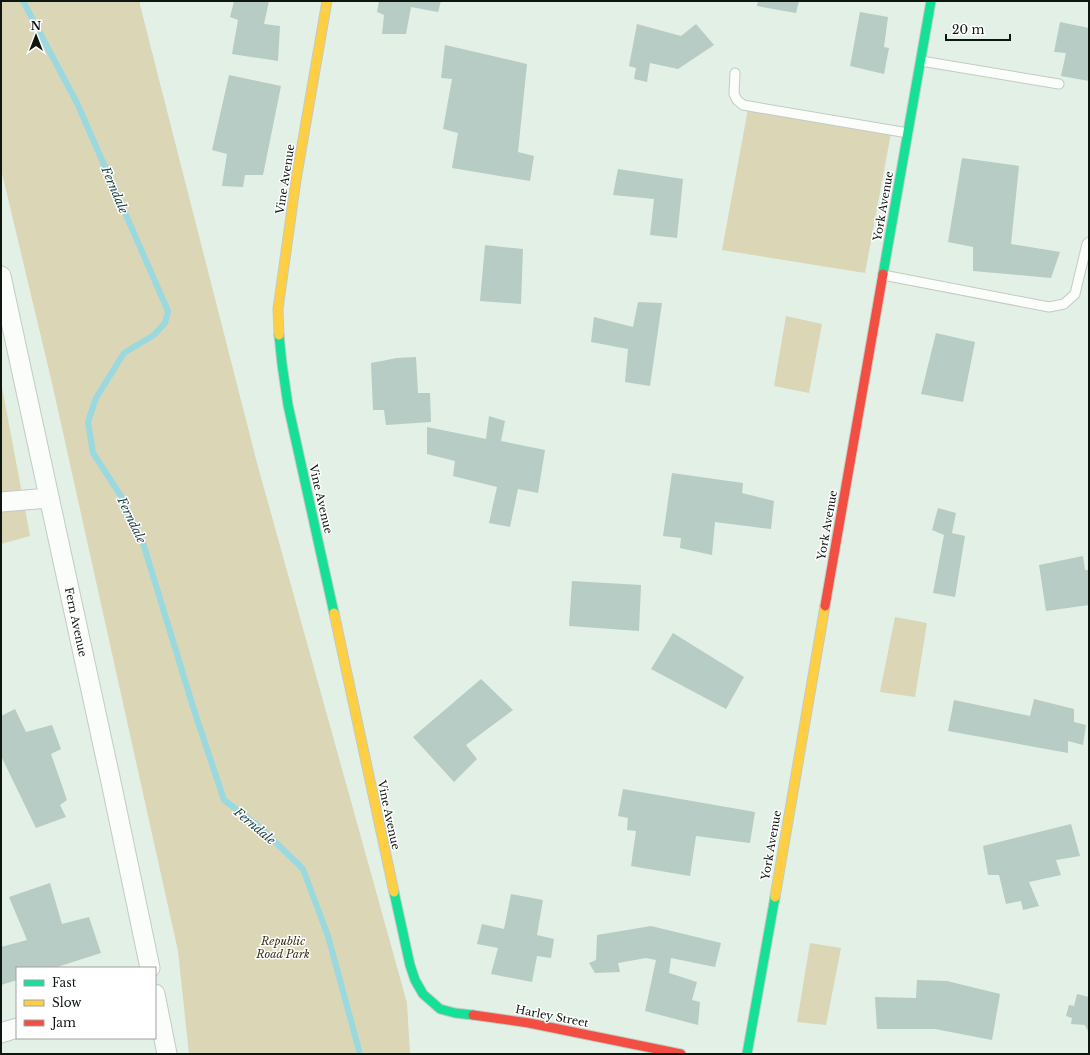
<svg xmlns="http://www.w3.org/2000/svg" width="1090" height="1055" viewBox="0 0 1090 1055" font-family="'Libre Baskerville',serif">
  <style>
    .green { fill: #dad6b6 }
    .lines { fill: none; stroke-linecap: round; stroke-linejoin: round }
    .stream { stroke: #99d9df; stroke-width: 6 }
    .building { fill: #b6ccc4 }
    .lane-casing { stroke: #c2cbc4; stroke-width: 11 }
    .street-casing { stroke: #c2cbc4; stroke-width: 21 }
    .fast-casing { stroke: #c2cbc4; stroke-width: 11 }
    .slow-casing { stroke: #c2cbc4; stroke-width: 11 }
    .jam-casing { stroke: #c2cbc4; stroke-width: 11 }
    .lane { stroke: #fbfdfb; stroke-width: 9 }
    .street { stroke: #fbfdfb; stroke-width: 19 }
    .fast { stroke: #16e098; stroke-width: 9 }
    .slow { stroke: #ffcf43; stroke-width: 9 }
    .jam { stroke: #f24e42; stroke-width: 9 }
    .labels { text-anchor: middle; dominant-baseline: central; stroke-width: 3; stroke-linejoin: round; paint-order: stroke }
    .street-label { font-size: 11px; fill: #0e1610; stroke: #fff }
    .park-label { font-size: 11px; font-style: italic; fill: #3a3014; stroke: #fff }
    .water-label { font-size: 12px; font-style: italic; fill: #143d43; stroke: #fff }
  </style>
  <rect width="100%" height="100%" fill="#e3f0e6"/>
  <g class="green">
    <path d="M 1,1 L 140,1 L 140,5 L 257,463 L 407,1003 L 410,1054 L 189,1054 L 178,951 L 52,383 L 1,169 Z"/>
    <path d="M 748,109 L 891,133 L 865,273 L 722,250 Z"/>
    <path d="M 786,316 L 822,324 L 809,393 L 774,386 Z"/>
    <path d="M 1,382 L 30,536 L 1,544 Z"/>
    <path d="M 895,617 L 927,623 L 915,697 L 880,692 Z"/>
    <path d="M 810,943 L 841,948 L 826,1025 L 797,1022 Z"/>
  </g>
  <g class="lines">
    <path class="stream" d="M 23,1 L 77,103 L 168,311 L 165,323 L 154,335 L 124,353 L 96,398 L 88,422 L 93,453 L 121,496 L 143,543 L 194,710 L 224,800 L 261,828 L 303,869 L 328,936 L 360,1054"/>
  </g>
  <g class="building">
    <path d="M 234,1 L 269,1 L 264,24 L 280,26 L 278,61 L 232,54 L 238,20 L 230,17 Z"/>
    <path d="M 379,1 L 441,1 L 438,12 L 411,7 L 406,34 L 382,34 L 384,15 L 377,12 Z"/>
    <path d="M 758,1 L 799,1 L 796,13 L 757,6 Z"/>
    <path d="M 860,12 L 888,17 L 884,47 L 889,48 L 884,74 L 850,66 Z"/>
    <path d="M 1060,22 L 1089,28 L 1089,81 L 1061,76 L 1066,53 L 1054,52 Z"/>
    <path d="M 637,24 L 681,36 L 696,24 L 714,45 L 678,69 L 650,63 L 647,82 L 634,79 L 636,68 L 629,66 Z"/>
    <path d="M 445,45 L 527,64 L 518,152 L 534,156 L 530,181 L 452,168 L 458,133 L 443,129 L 452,79 L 441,78 Z"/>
    <path d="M 229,75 L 281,86 L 263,175 L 245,175 L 243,187 L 222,186 L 227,154 L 212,150 Z"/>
    <path d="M 962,158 L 1019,166 L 1011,244 L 1060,252 L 1051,278 L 973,271 L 973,247 L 948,242 Z"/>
    <path d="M 618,169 L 683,179 L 677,238 L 650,235 L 654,199 L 613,195 Z"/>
    <path d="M 485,245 L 523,249 L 521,304 L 480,301 Z"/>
    <path d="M 638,302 L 662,303 L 650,386 L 625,382 L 628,349 L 591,342 L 594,317 L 633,327 Z"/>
    <path d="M 936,333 L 975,342 L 963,402 L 921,394 Z"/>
    <path d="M 416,357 L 418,393 L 430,393 L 431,422 L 386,425 L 384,410 L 373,410 L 371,363 L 397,358 Z"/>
    <path d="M 489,416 L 505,421 L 501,441 L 545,450 L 538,493 L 518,489 L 510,527 L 489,523 L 497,487 L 453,476 L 455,461 L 427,454 L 427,427 L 486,439 Z"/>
    <path d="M 672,473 L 743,483 L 742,493 L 774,501 L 771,529 L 715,522 L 712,555 L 680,548 L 681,538 L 663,536 Z"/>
    <path d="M 938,508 L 956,513 L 952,533 L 965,536 L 955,597 L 933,593 L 944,535 L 932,530 Z"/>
    <path d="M 1083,556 L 1085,570 L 1089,570 L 1089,605 L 1046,611 L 1039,565 Z"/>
    <path d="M 572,581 L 641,585 L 639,631 L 569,626 Z"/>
    <path d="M 673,633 L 744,677 L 726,709 L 651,669 Z"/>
    <path d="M 481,679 L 513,710 L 466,745 L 477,759 L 454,782 L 413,737 Z"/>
    <path d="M 1034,699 L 1074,709 L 1074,722 L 1086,725 L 1083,745 L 1068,741 L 1068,753 L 948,731 L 954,700 L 1030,716 Z"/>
    <path d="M 15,709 L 26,732 L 52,725 L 61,749 L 51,754 L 67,800 L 60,805 L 66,817 L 36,828 L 1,756 L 1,716 Z"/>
    <path d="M 623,789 L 755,812 L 750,843 L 696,836 L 690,876 L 631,866 L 636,831 L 627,830 L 628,818 L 618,816 Z"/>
    <path d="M 1071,824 L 1080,856 L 1056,860 L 1061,875 L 1029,882 L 1039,906 L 1023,910 L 1021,901 L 1006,904 L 999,875 L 988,875 L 983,846 Z"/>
    <path d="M 50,883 L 62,924 L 89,917 L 101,953 L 54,968 L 17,968 L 17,980 L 1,985 L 1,947 L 27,940 L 9,897 Z"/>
    <path d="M 511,894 L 543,900 L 537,935 L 554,939 L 551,958 L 537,956 L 532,982 L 491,974 L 498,948 L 477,944 L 482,924 L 504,929 Z"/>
    <path d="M 651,926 L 721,943 L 715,967 L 671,958 L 669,973 L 697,982 L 692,1000 L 700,1002 L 698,1025 L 645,1011 L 656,960 L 646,958 L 618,963 L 620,972 L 595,973 L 589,963 L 596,960 L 597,935 Z"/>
    <path d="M 917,980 L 947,981 L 1000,994 L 992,1040 L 935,1029 L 877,1029 L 875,997 L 916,998 Z"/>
    <path d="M 1077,994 L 1089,997 L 1089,1031 L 1088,1031 L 1085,1025 L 1071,1024 L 1072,1018 L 1066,1016 L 1069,1005 L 1074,1006 Z"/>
  </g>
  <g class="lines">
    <g class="lane-casing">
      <g id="lane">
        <path d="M 921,61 L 1059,84"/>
        <path d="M 735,73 L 734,94 L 737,100 L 743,105 L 908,133"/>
        <path d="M 883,275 L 1049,307 L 1064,304 L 1075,294 L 1087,244 L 1089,242"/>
      </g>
    </g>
    <g class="street-casing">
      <g id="street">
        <path d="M 1,276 L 111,782 L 150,968"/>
        <path d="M 1,502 L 49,498"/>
        <path d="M 155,994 L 167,1054"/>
        <path d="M 1,1033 L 17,1028"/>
      </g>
    </g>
    <g class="fast-casing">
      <g id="fast">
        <path d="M 883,274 L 931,1"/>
        <path d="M 279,335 L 282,364 L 288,405 L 334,613"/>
        <path d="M 394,892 L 410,965 L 415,980 L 423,994 L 440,1009 L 455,1013 L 473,1015"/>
        <path d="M 747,1054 L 775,897"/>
      </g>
    </g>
    <g class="slow-casing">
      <g id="slow">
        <path d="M 279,335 L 278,309 L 296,180 L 327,1"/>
        <path d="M 334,613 L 394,892"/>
        <path d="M 775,897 L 825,606"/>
      </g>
    </g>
    <g class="jam-casing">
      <g id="jam">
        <path d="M 825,606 L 883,274"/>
        <path d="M 473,1015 L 529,1023 L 681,1054"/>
      </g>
    </g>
    <use href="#lane" class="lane"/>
    <use href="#street" class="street"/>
    <use href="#fast" class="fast"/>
    <use href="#slow" class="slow"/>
    <use href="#jam" class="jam"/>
  </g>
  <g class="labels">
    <g class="street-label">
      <text transform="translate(285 179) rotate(-81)">Vine Avenue</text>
      <text transform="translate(883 206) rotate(-80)">York Avenue</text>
      <text transform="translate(321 499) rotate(77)">Vine Avenue</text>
      <text transform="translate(827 525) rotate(-80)">York Avenue</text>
      <text transform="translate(76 622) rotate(78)">Fern Avenue</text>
      <text transform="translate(389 815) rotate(78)">Vine Avenue</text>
      <text transform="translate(771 845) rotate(-80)">York Avenue</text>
      <text transform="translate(552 1016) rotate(11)">Harley Street</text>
    </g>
    <g class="park-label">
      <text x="283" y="941">Republic<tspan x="283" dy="13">Road Park</tspan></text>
    </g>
    <g class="water-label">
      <text transform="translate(115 190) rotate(67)">Ferndale</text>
      <text transform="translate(132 520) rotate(64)">Ferndale</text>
      <text transform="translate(255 826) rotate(40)">Ferndale</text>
    </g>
  </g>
  <rect width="1090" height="1055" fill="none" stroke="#0e1610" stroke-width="4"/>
  <rect x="16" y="967" width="140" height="72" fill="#ffffff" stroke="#9fa29f"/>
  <rect x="24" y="980" width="20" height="6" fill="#16e098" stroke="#9fa29f"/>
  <text x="52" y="987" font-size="12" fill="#0e1610">Fast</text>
  <rect x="24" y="1000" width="20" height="6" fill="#ffcf43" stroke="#9fa29f"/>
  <text x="52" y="1007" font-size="12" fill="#0e1610">Slow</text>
  <rect x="24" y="1020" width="20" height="6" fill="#f24e42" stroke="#9fa29f"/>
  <text x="52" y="1027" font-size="12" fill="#0e1610">Jam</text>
  <g transform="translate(36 36)" stroke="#ffffff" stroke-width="3" paint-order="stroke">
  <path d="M0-3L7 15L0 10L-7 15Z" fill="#0e1610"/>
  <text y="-6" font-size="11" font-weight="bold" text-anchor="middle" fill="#0e1610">N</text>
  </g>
  <path d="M946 34v6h64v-6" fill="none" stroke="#0e1610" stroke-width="2"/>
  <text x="952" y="34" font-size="12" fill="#0e1610" stroke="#ffffff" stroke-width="3" paint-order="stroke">20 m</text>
</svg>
